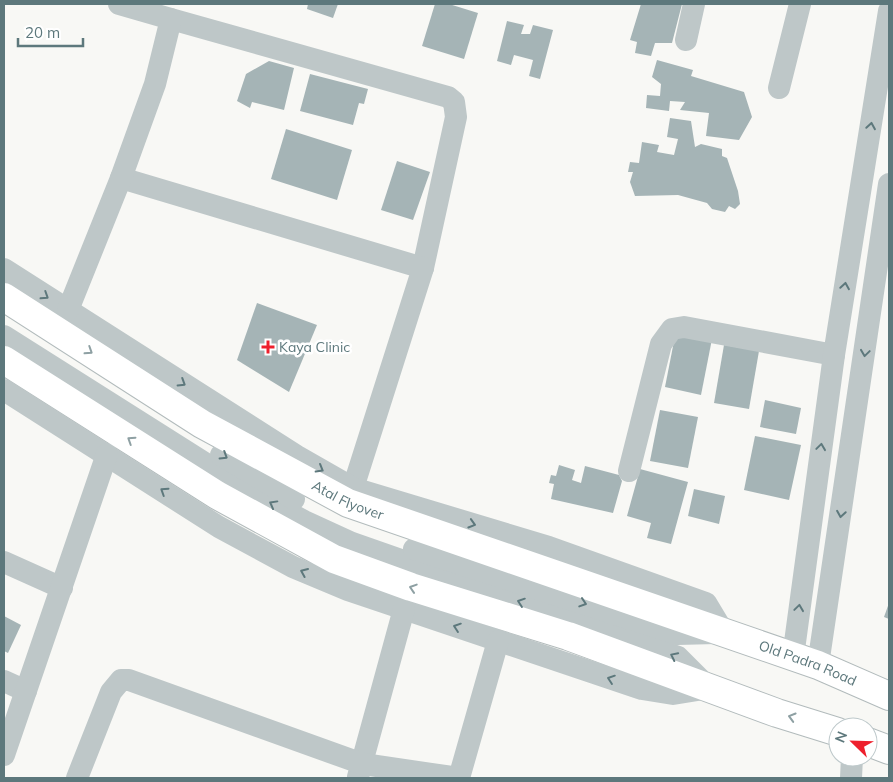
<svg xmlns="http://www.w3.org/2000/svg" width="893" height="782" viewBox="0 0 893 782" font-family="Mulish,sans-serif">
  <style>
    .building { fill: #a5b4b6 }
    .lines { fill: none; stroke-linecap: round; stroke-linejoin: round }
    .major-casing { stroke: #b2bbbc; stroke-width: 30 }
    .minor { stroke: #bec7c8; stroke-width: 22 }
    .major { stroke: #fff; stroke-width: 28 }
    .oneway { stroke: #5d787c }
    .oneway2 { stroke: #8ea0a3 }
    .poi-dot { fill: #ee202d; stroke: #fff; stroke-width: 2 }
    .labels { text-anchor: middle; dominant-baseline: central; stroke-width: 5; stroke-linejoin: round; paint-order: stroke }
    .poi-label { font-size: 14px; fill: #5d787c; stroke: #fff; text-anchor: start }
    .street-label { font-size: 14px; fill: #5d787c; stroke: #fff }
  </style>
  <rect width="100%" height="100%" fill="#f8f8f5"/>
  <g class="building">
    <path d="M 308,4 L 338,4 L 333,18 L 307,9 Z"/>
    <path d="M 435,4 L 449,4 L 478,13 L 464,59 L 422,46 Z"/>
    <path d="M 641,4 L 682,4 L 672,43 L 655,43 L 651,56 L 635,53 L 637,42 L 630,40 Z"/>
    <path d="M 507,21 L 524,25 L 521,34 L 530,34 L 533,25 L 553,30 L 540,79 L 529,76 L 533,60 L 514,55 L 511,65 L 497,61 Z"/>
    <path d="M 657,60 L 693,70 L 691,76 L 744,92 L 752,117 L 739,140 L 706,136 L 709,113 L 680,110 L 685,102 L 670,101 L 669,111 L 646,108 L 647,95 L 660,96 L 661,84 L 652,77 Z"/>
    <path d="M 269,61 L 294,68 L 284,110 L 252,102 L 250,108 L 237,101 L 246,74 Z"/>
    <path d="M 310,74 L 368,89 L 364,104 L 359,103 L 353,125 L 300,111 Z"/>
    <path d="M 670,118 L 691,121 L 695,147 L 701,144 L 722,149 L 722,156 L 727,158 L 738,191 L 740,204 L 735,209 L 729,206 L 725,212 L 712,209 L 707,203 L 678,195 L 635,196 L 630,182 L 633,172 L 628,172 L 630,162 L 639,163 L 642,142 L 659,145 L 657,152 L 674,155 L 678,139 L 667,137 Z"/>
    <path d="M 286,129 L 352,150 L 337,200 L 271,179 Z"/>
    <path d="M 397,161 L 430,172 L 413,220 L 381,210 Z"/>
    <path d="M 257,303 L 317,325 L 289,392 L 237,360 Z"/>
    <path d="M 676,331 L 712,339 L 701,395 L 665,387 Z"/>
    <path d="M 724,345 L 759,351 L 749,409 L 714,403 Z"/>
    <path d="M 765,400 L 801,408 L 796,434 L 760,427 Z"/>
    <path d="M 660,410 L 698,417 L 688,468 L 650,461 Z"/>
    <path d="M 755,436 L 801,445 L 789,500 L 744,490 Z"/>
    <path d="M 559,465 L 575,470 L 572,480 L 581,483 L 585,466 L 619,475 L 622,481 L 613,513 L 551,499 L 554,484 L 549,483 L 551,475 L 556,476 Z"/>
    <path d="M 640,469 L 688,482 L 671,544 L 647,538 L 651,523 L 627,516 Z"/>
    <path d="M 694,489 L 725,496 L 719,524 L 688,516 Z"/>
    <path d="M 889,603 L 889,619 L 884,617 Z"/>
    <path d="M 4,616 L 21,625 L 8,653 L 4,651 Z"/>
  </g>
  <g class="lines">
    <g class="major-casing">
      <g id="major">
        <path id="s1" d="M 4,297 L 202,424 L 348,503 L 818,665 L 889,696"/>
        <path d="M 4,360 L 217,495 L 334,559 L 411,587 L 568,636 L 777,713 L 838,732"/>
        <path d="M 868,742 L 889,750"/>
      </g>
    </g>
    <g class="minor">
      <path d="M 171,19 L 448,97 L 454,102 L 456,117 L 423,268"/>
      <path d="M 686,40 L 694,4"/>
      <path d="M 779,88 L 800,4"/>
      <path d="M 121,178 L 423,268 L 353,488"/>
      <path d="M 4,269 L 297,456 L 353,488 L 549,547 L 706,603 L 724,633"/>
      <path d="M 68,310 L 121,178 L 155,84 L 171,19 L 119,4"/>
      <path d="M 4,336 L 249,491 L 304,521 L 352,543 L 678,657 L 707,686"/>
      <path d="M 4,390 L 219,527 L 293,567 L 348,590 L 642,689 L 673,694 L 710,688"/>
      <path d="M 221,455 L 294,499"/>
      <path d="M 629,471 L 661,344 L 672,329 L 684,327 L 834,355"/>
      <path d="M 414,549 L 677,634 L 716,633"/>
      <path d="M 4,562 L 62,588"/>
      <path d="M 793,657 L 834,355 L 889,11"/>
      <path d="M 818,665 L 889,184"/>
      <path d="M 4,681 L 26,691"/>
      <path d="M 4,755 L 107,454"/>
      <path d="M 358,777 L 404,609"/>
      <path d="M 77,778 L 111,692 L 121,680 L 129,680 L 363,764 L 459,778"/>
      <path d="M 459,778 L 498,641"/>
      <path d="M 851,778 L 852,757"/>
    </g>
    <use href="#major" class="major"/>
  </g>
  <defs><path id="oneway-chevron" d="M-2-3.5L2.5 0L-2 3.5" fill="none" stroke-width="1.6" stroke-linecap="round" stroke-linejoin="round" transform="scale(1.25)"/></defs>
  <g class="oneway">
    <use href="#oneway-chevron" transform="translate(871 126) rotate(-81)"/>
    <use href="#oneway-chevron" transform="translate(845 286) rotate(-81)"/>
    <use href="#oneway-chevron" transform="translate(45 296) rotate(33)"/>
    <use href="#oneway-chevron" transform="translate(865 353) rotate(98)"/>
    <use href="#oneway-chevron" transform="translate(182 383) rotate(32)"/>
    <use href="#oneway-chevron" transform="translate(821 447) rotate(-82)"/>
    <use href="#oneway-chevron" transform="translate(224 456) rotate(32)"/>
    <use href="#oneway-chevron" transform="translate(320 469) rotate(30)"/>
    <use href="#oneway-chevron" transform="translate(164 491) rotate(-147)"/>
    <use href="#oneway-chevron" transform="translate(273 504) rotate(-151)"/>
    <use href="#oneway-chevron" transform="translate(841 514) rotate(99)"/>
    <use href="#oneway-chevron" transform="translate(472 524) rotate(17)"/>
    <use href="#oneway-chevron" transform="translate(304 572) rotate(-157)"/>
    <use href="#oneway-chevron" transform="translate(521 602) rotate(-161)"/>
    <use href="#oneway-chevron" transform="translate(583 603) rotate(18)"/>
    <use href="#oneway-chevron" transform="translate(799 608) rotate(-82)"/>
    <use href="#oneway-chevron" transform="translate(457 627) rotate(-161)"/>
    <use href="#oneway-chevron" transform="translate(674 656) rotate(-154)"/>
    <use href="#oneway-chevron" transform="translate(611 679) rotate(-161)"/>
  </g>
  <g class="oneway2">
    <use href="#oneway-chevron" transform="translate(89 351) rotate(33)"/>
    <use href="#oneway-chevron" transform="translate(131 440) rotate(-147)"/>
    <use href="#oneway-chevron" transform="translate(413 588) rotate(-162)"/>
    <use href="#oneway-chevron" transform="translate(792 717) rotate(-164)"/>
  </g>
  <path class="poi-dot" d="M265.5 339.5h5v5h5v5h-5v5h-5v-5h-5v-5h5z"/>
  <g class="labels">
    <g class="poi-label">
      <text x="279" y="347">Kaya Clinic</text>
    </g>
    <g class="street-label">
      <text stroke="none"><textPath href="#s1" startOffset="400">Atal Flyover</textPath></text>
      <text stroke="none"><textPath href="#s1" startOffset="888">Old Padra Road</textPath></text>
    </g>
  </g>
  <rect width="893" height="782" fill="none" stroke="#5d787c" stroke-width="10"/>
  <g transform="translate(853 742) rotate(293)"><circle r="24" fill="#ffffff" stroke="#bec9cb"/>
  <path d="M0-4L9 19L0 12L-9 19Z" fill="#ee202d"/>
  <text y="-8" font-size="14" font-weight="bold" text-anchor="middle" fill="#5d787c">N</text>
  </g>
  <path d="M18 38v8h65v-8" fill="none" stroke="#5d787c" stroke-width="2.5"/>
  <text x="25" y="38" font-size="15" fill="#5d787c" stroke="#ffffff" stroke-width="4" paint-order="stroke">20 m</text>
</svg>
